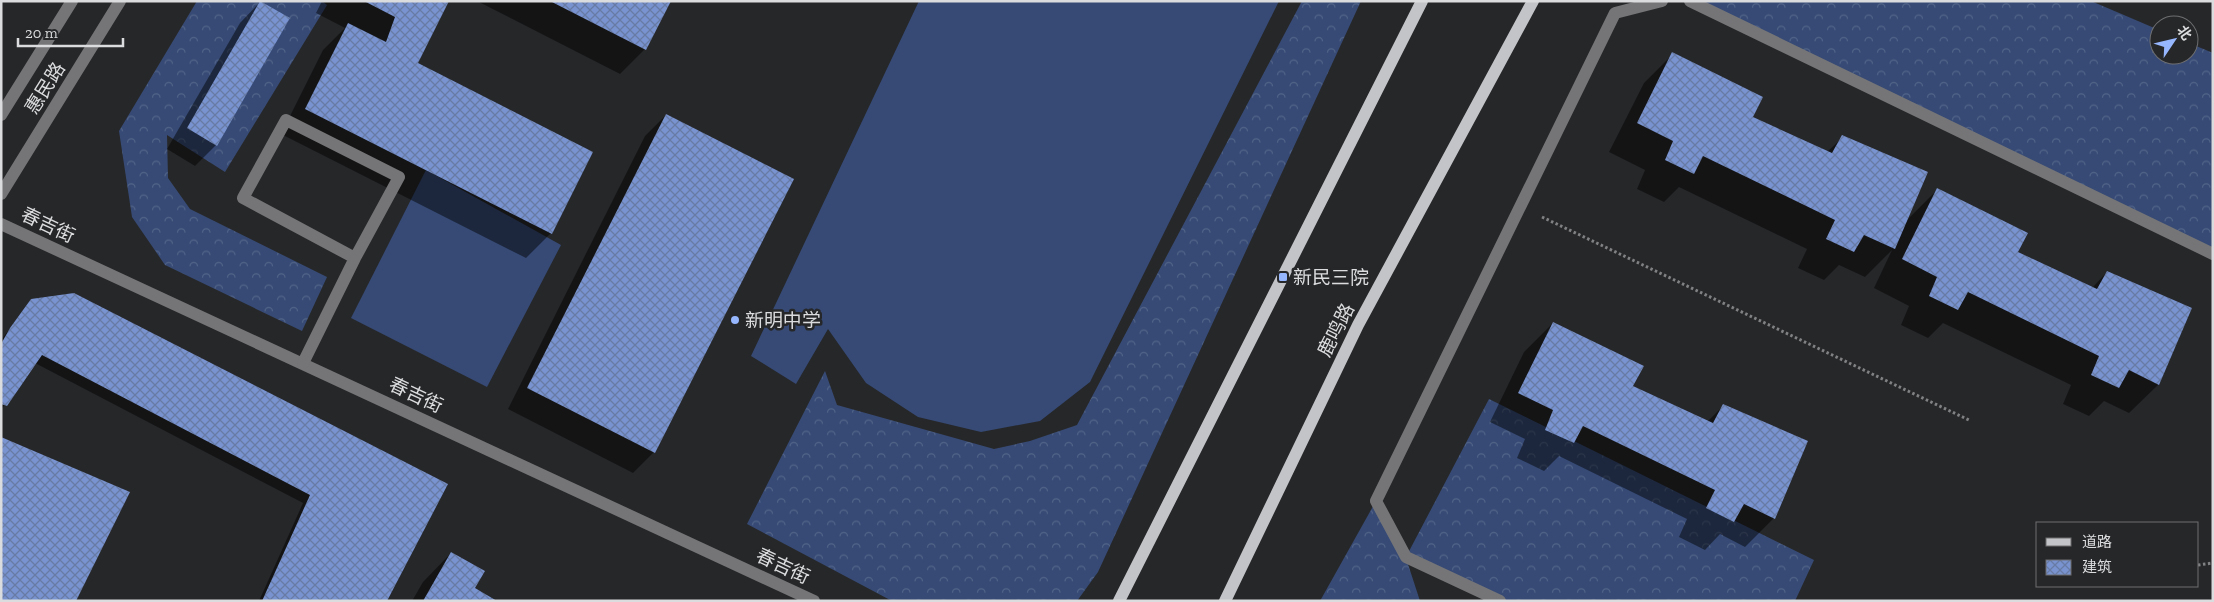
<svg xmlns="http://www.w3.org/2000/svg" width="2214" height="602" viewBox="0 0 2214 602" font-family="'Zilla Slab','Noto Sans SC',serif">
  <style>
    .grass { fill: #364a75 }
    .forest { fill: url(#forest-crowns) }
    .shadow { fill: #0007 }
    .building { fill: url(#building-cross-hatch) }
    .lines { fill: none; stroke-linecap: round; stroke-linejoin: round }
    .path { stroke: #808182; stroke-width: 3; stroke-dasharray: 2.5 2.5; stroke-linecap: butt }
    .minor { stroke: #757577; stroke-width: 12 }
    .major { stroke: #c3c4c7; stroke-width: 12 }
    .poi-dot { fill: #96b6fd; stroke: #262729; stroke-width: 2 }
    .labels { text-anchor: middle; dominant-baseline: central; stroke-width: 5; stroke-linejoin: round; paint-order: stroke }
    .street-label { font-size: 19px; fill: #dbdcdd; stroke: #262729 }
    .poi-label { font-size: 19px; fill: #dbdcdd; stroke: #262729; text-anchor: start }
  </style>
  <defs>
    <pattern id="forest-crowns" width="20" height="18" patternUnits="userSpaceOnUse" patternTransform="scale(1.25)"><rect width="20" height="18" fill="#364a75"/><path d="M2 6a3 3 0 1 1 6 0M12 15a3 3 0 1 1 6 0" fill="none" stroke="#526488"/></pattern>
    <pattern id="building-cross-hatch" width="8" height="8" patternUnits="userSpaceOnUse" patternTransform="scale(1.25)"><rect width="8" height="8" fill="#7893cf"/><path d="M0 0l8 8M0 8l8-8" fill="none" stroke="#687ba5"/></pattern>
  </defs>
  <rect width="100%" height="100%" fill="#262729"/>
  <g class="grass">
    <path d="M 919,1 L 1279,1 L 1090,382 L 1040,421 L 981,432 L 918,417 L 866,383 L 828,329 L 796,384 L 751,356 Z"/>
    <path d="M 426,170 L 561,245 L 487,387 L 351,318 Z"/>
  </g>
  <g class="forest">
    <path d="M 197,1 L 322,1 L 327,5 L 225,172 L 167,135 L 168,178 L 190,209 L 327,277 L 302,331 L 165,265 L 132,217 L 119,131 Z"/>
    <path d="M 1302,1 L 1361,1 L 1098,572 L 1077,601 L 892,601 L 747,524 L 825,371 L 837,405 L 994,449 L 1030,441 L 1077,425 Z"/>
    <path d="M 1690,1 L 2091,1 L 2159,30 L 2159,55 L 2189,55 L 2189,43 L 2213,53 L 2213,254 Z"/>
    <path d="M 1489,399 L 1814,560 L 1795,601 L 1500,601 L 1406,558 L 1420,601 L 1320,601 L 1376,501 L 1406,557 Z"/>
  </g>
  <g class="shadow">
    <path d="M 322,1 L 448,1 L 416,63 L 551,233 L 526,258 L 281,134 L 323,50 L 345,28 L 316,13 Z"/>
    <path d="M 477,1 L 669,1 L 645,49 L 620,74 Z"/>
    <path d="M 260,2 L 216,145 L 195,166 L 167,149 L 240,23 Z"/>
    <path d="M 1673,54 L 1751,117 L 1827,152 L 1843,137 L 1906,221 L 1937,190 L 2016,253 L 2092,288 L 2107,272 L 2191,308 L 2158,385 L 2129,413 L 2104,401 L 2089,416 L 2063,404 L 2071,385 L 1943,323 L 1928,338 L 1901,325 L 1909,306 L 1874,288 L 1892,250 L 1865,277 L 1839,265 L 1824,280 L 1798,268 L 1807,249 L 1679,187 L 1664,202 L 1637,189 L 1645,170 L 1609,152 L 1644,83 Z"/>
    <path d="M 666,115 L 654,452 L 633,473 L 508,409 L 645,136 Z"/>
    <path d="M 32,300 L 447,485 L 385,601 L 259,601 L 303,503 L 35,363 L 1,410 L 1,340 Z"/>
    <path d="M 1553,323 L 1632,386 L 1707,422 L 1723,406 L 1774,518 L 1745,547 L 1720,534 L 1705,550 L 1679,537 L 1687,519 L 1559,456 L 1544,471 L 1517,458 L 1525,439 L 1490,422 L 1524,352 Z"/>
    <path d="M 451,553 L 474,589 L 495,601 L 412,601 L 423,582 Z"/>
  </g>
  <g class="building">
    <path d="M 260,1 L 290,18 L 217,146 L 187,128 Z"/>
    <path d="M 364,1 L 449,1 L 418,63 L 593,152 L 552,234 L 305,109 L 348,23 L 386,42 L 395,17 Z"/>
    <path d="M 550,1 L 671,1 L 646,50 Z"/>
    <path d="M 1672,52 L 1763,97 L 1753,117 L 1832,153 L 1842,135 L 1928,172 L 1895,249 L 1864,235 L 1854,252 L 1826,239 L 1835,220 L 1703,156 L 1694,174 L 1665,160 L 1673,141 L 1637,123 Z"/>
    <path d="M 666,114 L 794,179 L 655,453 L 527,388 Z"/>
    <path d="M 1937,188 L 2028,233 L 2018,252 L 2097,289 L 2107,271 L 2192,308 L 2159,385 L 2129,370 L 2119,388 L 2091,375 L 2099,356 L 1968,292 L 1958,310 L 1929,296 L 1937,277 L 1902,259 Z"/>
    <path d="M 74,293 L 448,484 L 387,601 L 262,601 L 310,495 L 42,355 L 7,406 L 1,404 L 1,344 L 10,328 L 31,299 Z"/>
    <path d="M 1553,322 L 1644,366 L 1633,386 L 1713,423 L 1723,404 L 1808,441 L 1775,519 L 1744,504 L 1734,522 L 1706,508 L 1715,490 L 1583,426 L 1574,443 L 1545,430 L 1553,410 L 1518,393 Z"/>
    <path d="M 1,437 L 130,492 L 76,601 L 1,601 Z"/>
    <path d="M 451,552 L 485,571 L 475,588 L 497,601 L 423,601 Z"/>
  </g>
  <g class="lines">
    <g class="path">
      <path d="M 1542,217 L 1971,421"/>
      <path d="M 2198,565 L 2213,563"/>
    </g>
    <g class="minor">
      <path d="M 1690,1 L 2213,254"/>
      <path d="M 1,115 L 72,1"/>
      <path d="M 1,194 L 120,1"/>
      <path d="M 1,224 L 814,601"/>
      <path d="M 303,363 L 355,258 L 399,177 L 286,120 L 243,198 L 355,258"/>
      <path d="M 1500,601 L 1406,557 L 1376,501 L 1615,13 L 1662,1"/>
    </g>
    <g class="major">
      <path d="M 1119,601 L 1422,1"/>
      <path d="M 1225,601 L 1358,325 L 1533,1"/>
    </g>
  </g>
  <g class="poi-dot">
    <rect x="1278" y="272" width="10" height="10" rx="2.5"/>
    <circle cx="735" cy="320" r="5"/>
  </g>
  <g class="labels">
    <g class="street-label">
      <text transform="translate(45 88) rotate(-58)">惠民路</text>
      <text transform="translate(48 225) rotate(25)">春吉街</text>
      <text transform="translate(1336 330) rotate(-63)">鹿鸣路</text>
      <text transform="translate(416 395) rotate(25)">春吉街</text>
      <text transform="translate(783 566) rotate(25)">春吉街</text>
    </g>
    <g class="poi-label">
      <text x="1293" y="277">新民三院</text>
      <text x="745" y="320">新明中学</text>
    </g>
  </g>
  <rect width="2214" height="602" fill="none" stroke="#dbdcdd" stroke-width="5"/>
  <rect x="2036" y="522" width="162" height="65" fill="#262729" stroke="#6e6f71"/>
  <rect x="2046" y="538" width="25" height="8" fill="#c3c4c7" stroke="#6e6f71"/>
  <text x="2082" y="547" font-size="15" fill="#dbdcdd">道路</text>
  <rect x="2046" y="560" width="25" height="15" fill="url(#building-cross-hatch)" stroke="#6e6f71"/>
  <text x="2082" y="572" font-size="15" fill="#dbdcdd">建筑</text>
  <g transform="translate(2174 40) rotate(55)"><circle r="24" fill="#262729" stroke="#6e6f71"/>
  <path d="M0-4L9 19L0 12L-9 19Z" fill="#96b6fd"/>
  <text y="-8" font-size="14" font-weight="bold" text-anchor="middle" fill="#dbdcdd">北</text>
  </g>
  <path d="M18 38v8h105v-8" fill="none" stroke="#dbdcdd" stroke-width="2.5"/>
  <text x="25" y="38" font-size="15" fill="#dbdcdd" stroke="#262729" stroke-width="4" paint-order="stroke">20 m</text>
</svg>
